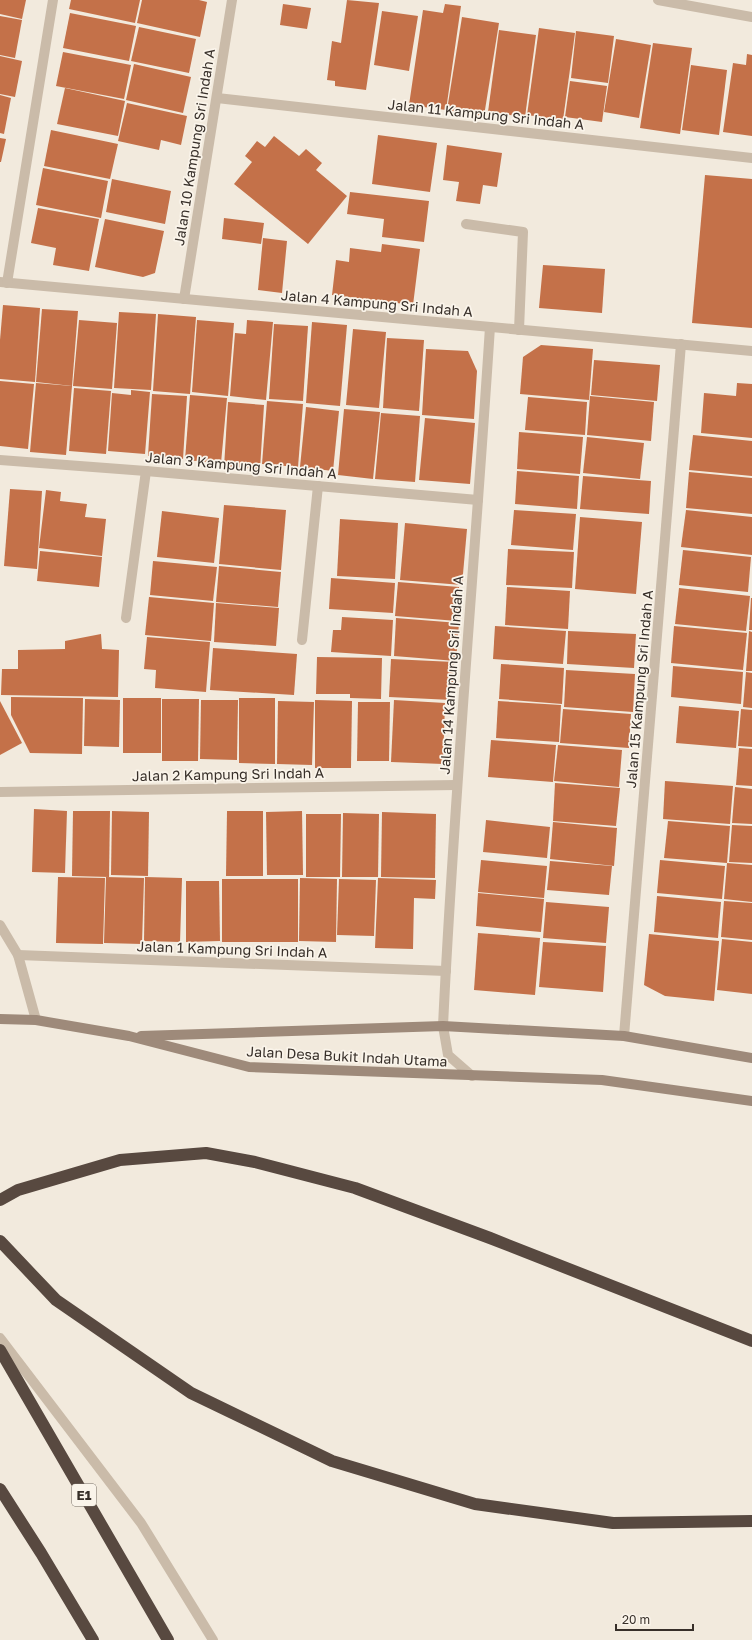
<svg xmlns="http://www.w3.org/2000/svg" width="752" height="1640" viewBox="0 0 752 1640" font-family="'Golos Text',sans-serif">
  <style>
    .building { fill: #c47149 }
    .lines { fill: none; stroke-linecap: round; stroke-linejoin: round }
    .lane { stroke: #cabba9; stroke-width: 10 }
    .street { stroke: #cabba9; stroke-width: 10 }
    .secondary { stroke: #9e8a7a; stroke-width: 10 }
    .highway { stroke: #584940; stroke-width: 12 }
    .labels { text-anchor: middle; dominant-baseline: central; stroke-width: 3.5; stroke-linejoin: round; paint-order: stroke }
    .shield { fill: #faf4ea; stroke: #726a63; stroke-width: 1 }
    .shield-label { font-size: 13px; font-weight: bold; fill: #372f29 }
    .street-label { font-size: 14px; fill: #372f29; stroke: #faf4ea }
  </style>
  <rect width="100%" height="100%" fill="#f2eadd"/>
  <g class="building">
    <path d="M 0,0 L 26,0 L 22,19 L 0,14 Z"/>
    <path d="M 71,0 L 140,0 L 135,23 L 69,9 Z"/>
    <path d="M 142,0 L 199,0 L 207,2 L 200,37 L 137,23 Z"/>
    <path d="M 347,0 L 379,3 L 366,90 L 335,86 L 335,81 L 327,80 L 332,41 L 341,43 Z"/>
    <path d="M 283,4 L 311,8 L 307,29 L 280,25 Z"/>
    <path d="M 445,4 L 461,6 L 446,110 L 409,105 L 423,10 L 443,13 Z"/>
    <path d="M 382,11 L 418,16 L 409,71 L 374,65 Z"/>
    <path d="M 70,13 L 136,26 L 129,61 L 63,48 Z"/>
    <path d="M 0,16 L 22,20 L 15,58 L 0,55 Z"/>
    <path d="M 462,17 L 499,23 L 484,116 L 447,110 Z"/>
    <path d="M 139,27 L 196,39 L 189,73 L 131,61 Z"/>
    <path d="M 539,28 L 575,33 L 563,120 L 527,115 Z"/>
    <path d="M 499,30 L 536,35 L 525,117 L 488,112 Z"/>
    <path d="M 576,31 L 614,36 L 608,83 L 571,78 Z"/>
    <path d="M 616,39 L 651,45 L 639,118 L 604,112 Z"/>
    <path d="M 653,43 L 692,48 L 680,134 L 640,128 Z"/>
    <path d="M 63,52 L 131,65 L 124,99 L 56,86 Z"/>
    <path d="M 747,54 L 752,55 L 752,136 L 723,132 L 733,63 L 746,65 Z"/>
    <path d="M 0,56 L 22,61 L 15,97 L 0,94 Z"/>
    <path d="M 134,64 L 191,77 L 183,113 L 126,100 Z"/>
    <path d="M 691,65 L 727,70 L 719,135 L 682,130 Z"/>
    <path d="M 570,81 L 607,86 L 602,122 L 565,117 Z"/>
    <path d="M 65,88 L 125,101 L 118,136 L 57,124 Z"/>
    <path d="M 0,95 L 11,98 L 4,134 L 0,133 Z"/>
    <path d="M 127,103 L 187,116 L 181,145 L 161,140 L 159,150 L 118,141 Z"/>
    <path d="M 51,130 L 118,144 L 110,179 L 44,166 Z"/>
    <path d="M 378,135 L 437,143 L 430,192 L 372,184 Z"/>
    <path d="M 274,136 L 299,156 L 306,149 L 322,163 L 316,170 L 347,196 L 308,244 L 234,184 L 252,162 L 245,156 L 257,141 L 265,147 Z"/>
    <path d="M 0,138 L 6,139 L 1,162 L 0,162 Z"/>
    <path d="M 447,145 L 502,153 L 497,187 L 483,185 L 480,204 L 456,201 L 459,182 L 443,180 Z"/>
    <path d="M 43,168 L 108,181 L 101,218 L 36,205 Z"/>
    <path d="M 705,175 L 752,179 L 752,328 L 692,323 Z"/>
    <path d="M 112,179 L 171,191 L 165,224 L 106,212 Z"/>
    <path d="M 350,192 L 429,201 L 424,242 L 382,237 L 384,219 L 347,214 Z"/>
    <path d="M 38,208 L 99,219 L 89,271 L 53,265 L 56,248 L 31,243 Z"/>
    <path d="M 224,218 L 264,223 L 261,244 L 222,239 Z"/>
    <path d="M 105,219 L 164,231 L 155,273 L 143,277 L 95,267 Z"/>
    <path d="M 263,238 L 287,241 L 282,293 L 258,290 Z"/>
    <path d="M 382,244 L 420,249 L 413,305 L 332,295 L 336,260 L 349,262 L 350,248 L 381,252 Z"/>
    <path d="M 543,265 L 605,269 L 602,313 L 539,308 Z"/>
    <path d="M 3,305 L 40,308 L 35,382 L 0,379 L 0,340 Z"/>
    <path d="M 42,309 L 78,311 L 72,386 L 36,382 Z"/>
    <path d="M 119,312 L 156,314 L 151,390 L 114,388 Z"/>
    <path d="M 158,314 L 196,317 L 190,394 L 153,391 Z"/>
    <path d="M 79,320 L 117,323 L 112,389 L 73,386 Z"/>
    <path d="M 197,320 L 234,323 L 228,396 L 192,392 Z"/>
    <path d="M 247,320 L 273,322 L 266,400 L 230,396 L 235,333 L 246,334 Z"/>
    <path d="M 312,322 L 347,325 L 340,406 L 306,403 Z"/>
    <path d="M 274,324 L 308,326 L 303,401 L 269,399 Z"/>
    <path d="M 353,329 L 386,332 L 379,408 L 346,405 Z"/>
    <path d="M 387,338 L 424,340 L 419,411 L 383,408 Z"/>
    <path d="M 541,345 L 593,349 L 589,400 L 520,394 L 523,357 Z"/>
    <path d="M 426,349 L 468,351 L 477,371 L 474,419 L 422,415 Z"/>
    <path d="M 594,360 L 660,365 L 657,401 L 591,395 Z"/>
    <path d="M 0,381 L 34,384 L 28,449 L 0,446 Z"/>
    <path d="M 36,383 L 72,386 L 66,455 L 30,452 Z"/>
    <path d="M 737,383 L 752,384 L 752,438 L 701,433 L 704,393 L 736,396 Z"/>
    <path d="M 74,388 L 111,391 L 106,454 L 69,451 Z"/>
    <path d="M 131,390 L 150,392 L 145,454 L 108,451 L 112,393 L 131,395 Z"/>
    <path d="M 152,394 L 187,396 L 183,459 L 148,456 Z"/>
    <path d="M 190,395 L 227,398 L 221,463 L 185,460 Z"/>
    <path d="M 590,396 L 654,402 L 651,441 L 587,435 Z"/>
    <path d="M 528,397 L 587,402 L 585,435 L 525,430 Z"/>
    <path d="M 267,401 L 303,404 L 298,467 L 262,464 Z"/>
    <path d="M 228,402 L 264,405 L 260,469 L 224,467 Z"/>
    <path d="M 306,407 L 339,411 L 333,471 L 300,467 Z"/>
    <path d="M 344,409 L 380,412 L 373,479 L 338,475 Z"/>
    <path d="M 381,413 L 420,416 L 415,482 L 375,479 Z"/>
    <path d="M 425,418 L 475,423 L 470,484 L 419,480 Z"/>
    <path d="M 519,432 L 583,437 L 580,474 L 517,469 Z"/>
    <path d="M 693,435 L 752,441 L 752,476 L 689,470 Z"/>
    <path d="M 587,437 L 644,443 L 640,479 L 583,473 Z"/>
    <path d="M 517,471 L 579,476 L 577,509 L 515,504 Z"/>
    <path d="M 689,472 L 752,478 L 752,514 L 686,508 Z"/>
    <path d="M 583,476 L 651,481 L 649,514 L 580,509 Z"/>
    <path d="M 10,489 L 42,491 L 37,569 L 4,566 Z"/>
    <path d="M 46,490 L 61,492 L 60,501 L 87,504 L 85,517 L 106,519 L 102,556 L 39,548 Z"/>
    <path d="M 224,505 L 286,510 L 281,570 L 219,564 Z"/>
    <path d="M 514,510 L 576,514 L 573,550 L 511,545 Z"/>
    <path d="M 686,510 L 752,517 L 752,555 L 681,547 Z"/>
    <path d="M 162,511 L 219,518 L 214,563 L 157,557 Z"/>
    <path d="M 580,517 L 642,522 L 636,594 L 575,589 Z"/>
    <path d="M 340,519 L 398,523 L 395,579 L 337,576 Z"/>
    <path d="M 405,523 L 467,529 L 462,585 L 400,580 Z"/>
    <path d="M 508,549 L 574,552 L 572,588 L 506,585 Z"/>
    <path d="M 683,550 L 751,557 L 748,592 L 679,585 Z"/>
    <path d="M 40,551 L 102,557 L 99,587 L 37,581 Z"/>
    <path d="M 153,561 L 217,567 L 213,601 L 150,595 Z"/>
    <path d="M 219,566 L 281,572 L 278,607 L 216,602 Z"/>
    <path d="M 331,578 L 395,583 L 393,613 L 329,609 Z"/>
    <path d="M 398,582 L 459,587 L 457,621 L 395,616 Z"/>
    <path d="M 507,587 L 570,591 L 568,629 L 505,625 Z"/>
    <path d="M 679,588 L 750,596 L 746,631 L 675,624 Z"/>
    <path d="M 149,597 L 214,603 L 211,641 L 145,635 Z"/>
    <path d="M 751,598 L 752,598 L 752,630 L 749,630 Z"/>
    <path d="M 216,603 L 279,608 L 276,646 L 214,642 Z"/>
    <path d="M 342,617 L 393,620 L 391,656 L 331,652 L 333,630 L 341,630 Z"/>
    <path d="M 396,618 L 459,623 L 456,661 L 394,656 Z"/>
    <path d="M 495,626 L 566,631 L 563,664 L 493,659 Z"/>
    <path d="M 674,626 L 747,633 L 743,670 L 671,663 Z"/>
    <path d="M 568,631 L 636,634 L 634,668 L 567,664 Z"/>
    <path d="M 749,631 L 752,632 L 752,671 L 746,671 Z"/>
    <path d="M 101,634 L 102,649 L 119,650 L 118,697 L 1,695 L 2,669 L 18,669 L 18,650 L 65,649 L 65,641 Z"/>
    <path d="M 147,637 L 210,642 L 206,692 L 155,688 L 156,670 L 144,669 Z"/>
    <path d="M 213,648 L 297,654 L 294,695 L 210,690 Z"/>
    <path d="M 317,657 L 382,658 L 381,699 L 350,698 L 350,694 L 316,694 Z"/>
    <path d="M 391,659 L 454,662 L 452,700 L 389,697 Z"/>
    <path d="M 501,664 L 564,668 L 562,704 L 499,699 Z"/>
    <path d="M 673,666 L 743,672 L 741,704 L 671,697 Z"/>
    <path d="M 566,670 L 635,674 L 633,712 L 564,707 Z"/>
    <path d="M 746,672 L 752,673 L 752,708 L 743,707 Z"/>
    <path d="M 11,697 L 83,698 L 82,754 L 30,753 L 11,715 Z"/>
    <rect x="123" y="698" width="38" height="55"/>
    <path d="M 239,698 L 275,698 L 275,764 L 239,763 Z"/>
    <path d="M 85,699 L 120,700 L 119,747 L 84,746 Z"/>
    <path d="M 162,699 L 199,699 L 198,761 L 162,761 Z"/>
    <path d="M 201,700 L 238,700 L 237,760 L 200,759 Z"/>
    <path d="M 315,700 L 352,701 L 351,768 L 315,768 Z"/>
    <path d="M 394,700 L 445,703 L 443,764 L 391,762 Z"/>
    <path d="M 0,701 L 22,743 L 0,755 Z"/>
    <path d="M 278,701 L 314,702 L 312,765 L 277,764 Z"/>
    <path d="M 498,701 L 561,705 L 559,742 L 496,738 Z"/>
    <path d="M 358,702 L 390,702 L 389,761 L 357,761 Z"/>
    <path d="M 679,706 L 739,711 L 736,748 L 676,743 Z"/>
    <path d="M 563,709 L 631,714 L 629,748 L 560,743 Z"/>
    <path d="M 741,709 L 752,710 L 752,747 L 738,746 Z"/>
    <path d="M 491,740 L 556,745 L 553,782 L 488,777 Z"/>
    <path d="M 558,745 L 622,750 L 619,787 L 554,781 Z"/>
    <path d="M 739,748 L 752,749 L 752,786 L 736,785 Z"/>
    <path d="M 665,781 L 733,786 L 730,824 L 663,819 Z"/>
    <path d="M 555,783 L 620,788 L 616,826 L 553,821 Z"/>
    <path d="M 735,787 L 752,789 L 752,824 L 732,823 Z"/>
    <path d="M 34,809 L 67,811 L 65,873 L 32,872 Z"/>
    <path d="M 73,811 L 110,811 L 109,877 L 72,876 Z"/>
    <path d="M 112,811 L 149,812 L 148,876 L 111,875 Z"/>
    <path d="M 227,811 L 263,811 L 263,876 L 226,876 Z"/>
    <path d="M 302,811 L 303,875 L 267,875 L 266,812 Z"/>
    <path d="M 382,812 L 436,814 L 435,878 L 381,877 Z"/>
    <path d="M 343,813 L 379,814 L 378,877 L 342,877 Z"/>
    <path d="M 306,814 L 341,814 L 340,877 L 306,877 Z"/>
    <path d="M 486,820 L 550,827 L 547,858 L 483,852 Z"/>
    <path d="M 668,821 L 730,826 L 727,863 L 664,858 Z"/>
    <path d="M 553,822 L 617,828 L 614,866 L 550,859 Z"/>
    <path d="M 732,825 L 752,826 L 752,863 L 729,862 Z"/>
    <path d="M 481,860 L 547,866 L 544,898 L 478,892 Z"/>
    <path d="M 660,860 L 725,866 L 722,899 L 657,893 Z"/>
    <path d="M 550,861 L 612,866 L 609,895 L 547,890 Z"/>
    <path d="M 727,863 L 752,865 L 752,902 L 724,899 Z"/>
    <path d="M 58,877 L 105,878 L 103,944 L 56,943 Z"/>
    <path d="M 106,877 L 144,878 L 142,944 L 104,943 Z"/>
    <path d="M 145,877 L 182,878 L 180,942 L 144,941 Z"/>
    <path d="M 300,878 L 337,879 L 336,942 L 299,941 Z"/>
    <path d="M 378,878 L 436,880 L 435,899 L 414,898 L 413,949 L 375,948 Z"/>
    <rect x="222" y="879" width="76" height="63"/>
    <path d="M 339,879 L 376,880 L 374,936 L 337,935 Z"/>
    <path d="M 186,881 L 219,881 L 220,941 L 186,942 Z"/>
    <path d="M 478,893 L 544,899 L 541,932 L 476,926 Z"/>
    <path d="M 657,896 L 721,902 L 718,938 L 654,932 Z"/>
    <path d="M 724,901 L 752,903 L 752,940 L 721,937 Z"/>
    <path d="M 546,902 L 609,907 L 606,943 L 543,938 Z"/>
    <path d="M 478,933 L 540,938 L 535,995 L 474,990 Z"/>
    <path d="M 649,934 L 719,941 L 714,1001 L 665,996 L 644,985 Z"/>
    <path d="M 722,939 L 752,942 L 752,994 L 717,990 Z"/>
    <path d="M 543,942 L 606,946 L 603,992 L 539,987 Z"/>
  </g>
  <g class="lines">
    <g class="lane">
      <path d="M 466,224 L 523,232 L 519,330"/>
      <path d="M 0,1338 L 141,1523 L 213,1640"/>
    </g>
    <g class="street">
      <path d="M 658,0 L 752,17"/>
      <path d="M 217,98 L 752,158"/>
      <path d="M 0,282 L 752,351"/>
      <path d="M 7,283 L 53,0"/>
      <path d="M 184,299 L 232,0"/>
      <path d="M 0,460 L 146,471 L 478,500"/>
      <path d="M 126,618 L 146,471"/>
      <path d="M 302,640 L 318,486"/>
      <path d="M 0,792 L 456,785"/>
      <path d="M 0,925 L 18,955 L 36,1020"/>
      <path d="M 18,955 L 446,971"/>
      <path d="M 624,1036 L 681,344"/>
      <path d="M 472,1076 L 448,1055 L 443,1026 C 454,793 475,560 490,327"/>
    </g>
    <g class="secondary">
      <path d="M 0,1019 L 36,1020 L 129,1036 L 249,1067 L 602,1080 L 752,1101"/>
      <path d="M 141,1036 L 443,1026 L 624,1036 L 752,1058"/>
    </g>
    <g class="highway">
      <path d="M 0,1200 L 18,1190 L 120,1160 L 206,1153 L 255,1162 L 355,1188 L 490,1238 L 752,1341"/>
      <path d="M 0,1241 L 56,1300 L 191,1393 L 332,1461 L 475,1504 L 613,1523 L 752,1521"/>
      <path d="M 0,1350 L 168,1640"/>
      <path d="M 0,1489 L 41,1553 L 93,1640"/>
    </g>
  </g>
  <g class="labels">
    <rect class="shield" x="72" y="1484" width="24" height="22" rx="3"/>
    <g class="shield-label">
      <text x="84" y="1495">E1</text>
    </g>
    <g class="street-label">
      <text transform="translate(486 114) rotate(6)">Jalan 11 Kampung Sri Indah A</text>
      <text transform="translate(194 147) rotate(-81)">Jalan 10 Kampung Sri Indah A</text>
      <text transform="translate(377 303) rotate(5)">Jalan 4 Kampung Sri Indah A</text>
      <text transform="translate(241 465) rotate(5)">Jalan 3 Kampung Sri Indah A</text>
      <text transform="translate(451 675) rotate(-86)">Jalan 14 Kampung Sri Indah A</text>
      <text transform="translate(639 689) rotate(-85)">Jalan 15 Kampung Sri Indah A</text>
      <text transform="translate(228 774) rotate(-1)">Jalan 2 Kampung Sri Indah A</text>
      <text transform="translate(232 949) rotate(2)">Jalan 1 Kampung Sri Indah A</text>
      <text transform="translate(347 1056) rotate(3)">Jalan Desa Bukit Indah Utama</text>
    </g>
  </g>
  <path d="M616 1624v6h77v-6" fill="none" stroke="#372f29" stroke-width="2"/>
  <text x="622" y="1624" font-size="12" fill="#372f29" stroke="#faf4ea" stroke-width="3" paint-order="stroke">20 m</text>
</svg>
